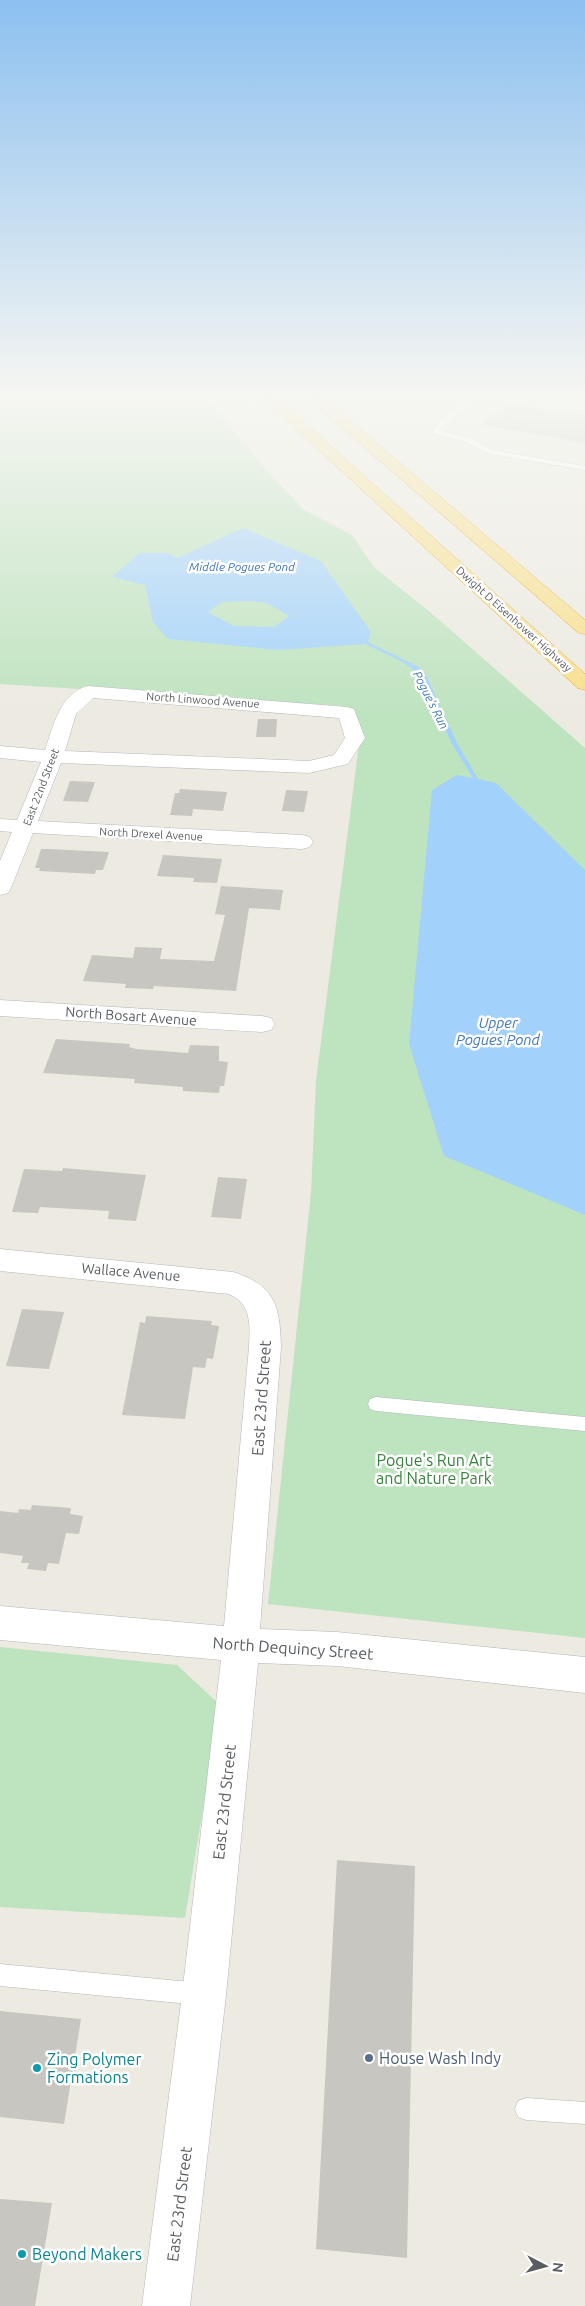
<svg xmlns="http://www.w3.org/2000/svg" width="585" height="2306" viewBox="0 0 585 2306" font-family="Ubuntu,sans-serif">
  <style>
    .green { fill: #bee3bf }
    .water { fill: #a2d2fb; fill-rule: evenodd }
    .building { fill: #c8c6c0 }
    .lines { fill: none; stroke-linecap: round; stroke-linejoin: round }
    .service-casing { stroke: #b4b7bb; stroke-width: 1 }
    .minor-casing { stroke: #b4b7bb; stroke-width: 1 }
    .motorway-casing { stroke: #e3a30a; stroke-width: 1 }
    .service { fill: #fff; fill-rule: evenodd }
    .minor { fill: #fff; fill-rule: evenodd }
    .motorway { fill: #f8df8c; fill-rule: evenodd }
    .service-dot { fill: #5c6f8a; stroke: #fff; stroke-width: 2 }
    .culture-dot { fill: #0f9aa8; stroke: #fff; stroke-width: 2 }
    .labels { text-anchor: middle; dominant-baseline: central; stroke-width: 5; stroke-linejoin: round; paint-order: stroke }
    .far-street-label { font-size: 11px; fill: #595d61; stroke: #fff }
    .far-water-label { font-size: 12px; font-style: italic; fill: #4378b4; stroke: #fff }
    .street-label { font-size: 14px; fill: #595d61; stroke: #fff }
    .water-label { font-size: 15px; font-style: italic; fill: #4378b4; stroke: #fff }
    .near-street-label { font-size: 16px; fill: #595d61; stroke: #fff }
    .near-park-label { font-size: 16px; fill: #38823d; stroke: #fff }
    .near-service-label { font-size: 16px; fill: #4e5e75; stroke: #fff; text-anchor: start }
    .near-culture-label { font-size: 16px; fill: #0d838f; stroke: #fff; text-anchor: start }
  </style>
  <rect width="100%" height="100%" fill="#eceae1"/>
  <g class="green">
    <path d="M 0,394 L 203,394 L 271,475 L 304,510 L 352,535 L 374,567 L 437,618 L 585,748 L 585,1638 L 268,1604 L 311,1193 L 316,1081 L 359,744 L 352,710 L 346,706 L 0,684 Z"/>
    <path d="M 0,1647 L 177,1665 L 220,1705 L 185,1918 L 0,1907 Z"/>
  </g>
  <path class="water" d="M 243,528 L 321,561 L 371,632 L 368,642 L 419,667 L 425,673 L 457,743 L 478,779 L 496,783 L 585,870 L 585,1215 L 444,1156 L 409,1044 L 432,790 L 457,775 L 473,778 L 451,742 L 420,674 L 401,661 L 365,644 L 278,650 L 168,639 L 153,622 L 145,585 L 112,577 L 140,553 L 167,553 L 178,558 ZM 250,601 L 267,603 L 289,616 L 274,627 L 234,626 L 208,612 L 222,602 Z"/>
  <g class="building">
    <path d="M 506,403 L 585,415 L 585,443 L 482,425 Z"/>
    <path d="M 258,719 L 277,719 L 276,737 L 256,737 Z"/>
    <path d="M 70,781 L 95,782 L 88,802 L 63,801 Z"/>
    <path d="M 180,789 L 227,792 L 223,811 L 193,809 L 192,816 L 170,815 L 175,793 L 179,793 Z"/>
    <path d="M 286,790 L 308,791 L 304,812 L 282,811 Z"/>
    <path d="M 41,849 L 48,849 L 109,852 L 103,870 L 96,870 L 95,874 L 39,871 L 40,868 L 35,868 Z"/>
    <path d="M 163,855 L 222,859 L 217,883 L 193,882 L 194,878 L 157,876 Z"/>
    <path d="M 221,886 L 283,890 L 280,910 L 249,908 L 236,991 L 154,986 L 153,989 L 125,988 L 126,984 L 83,981 L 92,955 L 133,958 L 135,947 L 162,948 L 160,959 L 214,961 L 225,915 L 215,914 Z"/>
    <path d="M 56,1039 L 130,1044 L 129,1047 L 136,1049 L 188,1053 L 190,1045 L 219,1046 L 219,1061 L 228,1062 L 224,1086 L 220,1086 L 219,1093 L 183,1091 L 183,1087 L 134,1083 L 135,1079 L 43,1073 Z"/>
    <path d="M 63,1168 L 146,1175 L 136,1221 L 108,1219 L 109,1211 L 40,1207 L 38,1213 L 12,1212 L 24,1169 L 62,1171 Z"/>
    <path d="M 218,1177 L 247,1179 L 241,1219 L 211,1217 Z"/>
    <path d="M 22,1309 L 64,1312 L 49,1369 L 6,1366 Z"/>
    <path d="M 146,1316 L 212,1321 L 211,1325 L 219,1326 L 213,1359 L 207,1358 L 205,1368 L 193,1367 L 185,1419 L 122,1415 L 140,1322 L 145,1323 Z"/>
    <path d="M 32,1505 L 71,1508 L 70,1514 L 83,1516 L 79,1534 L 66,1533 L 59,1564 L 48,1563 L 46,1571 L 27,1569 L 29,1563 L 21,1563 L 23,1556 L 0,1553 L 0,1511 L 18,1513 L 19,1509 L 31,1510 Z"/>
    <path d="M 337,1860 L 415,1866 L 407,2258 L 316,2249 Z"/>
    <path d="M 0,2011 L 81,2019 L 64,2124 L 0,2117 Z"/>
    <path d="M 0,2199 L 52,2203 L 35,2306 L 0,2306 Z"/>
  </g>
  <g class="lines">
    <g class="service-casing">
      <g id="service">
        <path d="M 471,394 L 483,394 L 476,397 L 439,430 L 470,438 L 492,450 L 585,466 L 585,470 L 490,454 L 465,442 L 432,433 L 436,425 Z"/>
        <path d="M 493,394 L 510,394 L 585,407 L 585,411 Z"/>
        <path d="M 376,1397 L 585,1417 L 585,1431 L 376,1411 L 370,1409 L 368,1404 L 370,1399 Z"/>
        <path d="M 0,1964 L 201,1983 L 209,1986 L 212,1994 L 209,2002 L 201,2005 L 0,1986 Z"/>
        <path d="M 526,2098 L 585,2102 L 585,2124 L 526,2120 L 518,2117 L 515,2109 L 518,2101 Z"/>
      </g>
    </g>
    <g class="minor-casing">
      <g id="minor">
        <path d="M 88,686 L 347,707 L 354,709 L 365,738 L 348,764 L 309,773 L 61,763 L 38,821 L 302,835 L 310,837 L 313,842 L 310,847 L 302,849 L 33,833 L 11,888 L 8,893 L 0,895 L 0,861 L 12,832 L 0,831 L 0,819 L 17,820 L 41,762 L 0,758 L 0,746 L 45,750 C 53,727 60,693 88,686 ZM 93,698 L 339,718 L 345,738 L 334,755 L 309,761 L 65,751 L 76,714 Z"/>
        <path d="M 0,1000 L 262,1016 L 271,1018 L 275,1024 L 271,1030 L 262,1032 L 0,1016 Z"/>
        <path d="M 0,1249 L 233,1272 C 275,1285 280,1306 281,1347 L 260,1629 L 337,1632 L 585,1657 L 585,1693 L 337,1666 L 258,1663 L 226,1995 L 190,2306 L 142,2306 L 182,1995 L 221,1660 L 0,1640 L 0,1606 L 224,1626 L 249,1347 C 250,1325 252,1304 229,1294 L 0,1271 Z"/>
      </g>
    </g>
    <g class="motorway-casing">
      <g id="motorway">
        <path d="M 258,394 L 273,394 L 585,674 L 585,690 L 578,688 Z"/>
        <path d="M 303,394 L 319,394 L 585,620 L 585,634 L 579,633 Z"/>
      </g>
    </g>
    <use href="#service" class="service"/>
    <use href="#minor" class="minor"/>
    <use href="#motorway" class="motorway"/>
  </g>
  <linearGradient id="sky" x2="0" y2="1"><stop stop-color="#8cc0f0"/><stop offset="0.55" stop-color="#f6f6f2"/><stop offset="1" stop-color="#f6f6f2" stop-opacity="0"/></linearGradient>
  <rect width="585" height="717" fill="url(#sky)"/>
  <circle class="service-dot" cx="369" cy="2058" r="5"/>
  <g class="culture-dot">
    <circle cx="37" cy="2068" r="5"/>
    <circle cx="22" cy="2254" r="5"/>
  </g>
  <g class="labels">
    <g class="far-street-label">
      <text transform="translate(514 619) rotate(42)">Dwight D Eisenhower Highway</text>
      <text transform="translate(203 700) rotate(4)">North Linwood Avenue</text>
      <text transform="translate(41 787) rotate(-69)">East 22nd Street</text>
      <text transform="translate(151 834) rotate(3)">North Drexel Avenue</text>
    </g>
    <g class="far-water-label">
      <text x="242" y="566">Middle Pogues Pond</text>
      <text transform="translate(431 700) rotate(63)">Pogue's Run</text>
    </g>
    <g class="street-label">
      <text transform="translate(131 1016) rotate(4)">North Bosart Avenue</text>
      <text transform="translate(131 1272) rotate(5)">Wallace Avenue</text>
    </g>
    <g class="water-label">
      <text x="498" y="1022">Upper<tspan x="498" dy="17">Pogues Pond</tspan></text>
    </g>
    <g class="near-street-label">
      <text transform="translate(261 1398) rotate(-86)">East 23rd Street</text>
      <text transform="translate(293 1648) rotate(4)">North Dequincy Street</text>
      <text transform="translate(224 1802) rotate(-84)">East 23rd Street</text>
      <text transform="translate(179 2204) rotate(-83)">East 23rd Street</text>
    </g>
    <g class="near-park-label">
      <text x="434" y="1460">Pogue's Run Art<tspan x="434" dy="18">and Nature Park</tspan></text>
    </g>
    <g class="near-service-label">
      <text x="379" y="2058">House Wash Indy</text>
    </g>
    <g class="near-culture-label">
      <text x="47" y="2059">Zing Polymer<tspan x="47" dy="18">Formations</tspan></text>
      <text x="32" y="2254">Beyond Makers</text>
    </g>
  </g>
  <g transform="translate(545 2266) rotate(96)" stroke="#ffffff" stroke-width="4" paint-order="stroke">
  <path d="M0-4L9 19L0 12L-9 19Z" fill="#595d61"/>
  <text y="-8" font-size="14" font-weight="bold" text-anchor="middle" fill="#595d61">N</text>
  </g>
</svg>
